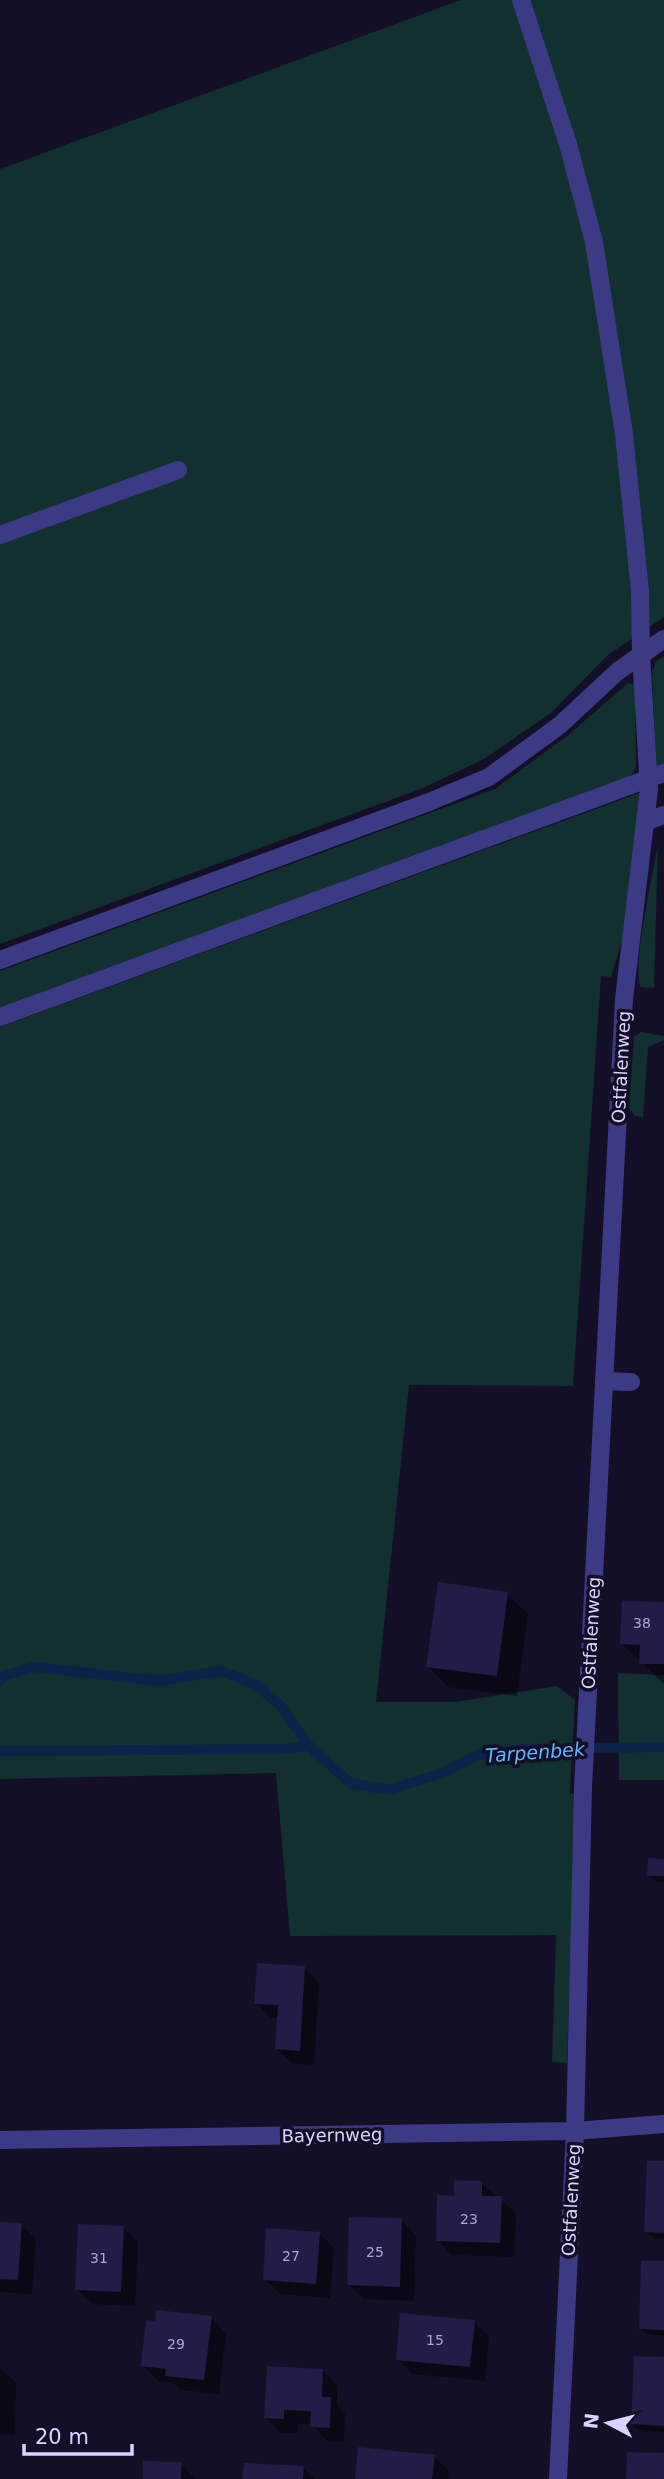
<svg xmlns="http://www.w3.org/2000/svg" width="664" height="2479" viewBox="0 0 664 2479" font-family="'DejaVu Sans',sans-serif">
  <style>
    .green { fill: #12302f }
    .shadow { fill: #0007 }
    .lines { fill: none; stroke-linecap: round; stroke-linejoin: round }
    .stream { stroke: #0c2248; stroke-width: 10 }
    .building { fill: #241b47 }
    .service { stroke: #3d3a85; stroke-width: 18 }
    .minor { stroke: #3d3a85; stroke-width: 18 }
    .labels { text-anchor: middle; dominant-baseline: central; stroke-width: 7; stroke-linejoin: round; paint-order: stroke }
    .number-label { font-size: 14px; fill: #aca6d1 }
    .street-label { font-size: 18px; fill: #d9d4ff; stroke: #130f26 }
    .water-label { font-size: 19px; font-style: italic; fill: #62b6ff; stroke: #130f26 }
  </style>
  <rect width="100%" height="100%" fill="#130f26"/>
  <g class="green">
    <path d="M 461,0 L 664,0 L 664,617 L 608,655 L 551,713 L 484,759 L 423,788 L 0,944 L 0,169 Z"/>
    <path d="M 664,656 L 664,768 L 660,770 L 656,765 L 652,671 L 656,662 Z"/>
    <path d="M 628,683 L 635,685 L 636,768 L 629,779 L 0,1011 L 0,971 L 495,789 L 567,736 Z"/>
    <path d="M 642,792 L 625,930 L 611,977 L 601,976 L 573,1386 L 409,1385 L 376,1702 L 455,1702 L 557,1686 L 575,1700 L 570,1794 L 576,1794 L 567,2063 L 552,2062 L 556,1935 L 290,1936 L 276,1773 L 0,1779 L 0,1027 Z"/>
    <path d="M 658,844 L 654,988 L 641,987 C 631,971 654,869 658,844 Z"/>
    <path d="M 641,1032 L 664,1036 L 664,1040 L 648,1047 L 643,1117 L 635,1116 L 629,1108 L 634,1037 Z"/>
    <path d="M 618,1673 L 664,1675 L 664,1780 L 619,1780 Z"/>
  </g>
  <g class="shadow">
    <path d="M 507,1594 L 528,1614 L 517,1696 L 448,1687 L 428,1666 Z"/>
    <path d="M 664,1604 L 664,1684 L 622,1644 Z"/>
    <path d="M 664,1861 L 664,1882 L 657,1882 L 649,1875 Z"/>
    <path d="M 304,1968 L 319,1982 L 314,2065 L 292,2063 L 277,2049 L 279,2018 L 271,2018 L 256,2003 Z"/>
    <path d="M 664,2163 L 664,2239 L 654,2239 L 646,2231 Z"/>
    <path d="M 481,2183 L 516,2213 L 514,2257 L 452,2255 L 438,2240 L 456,2198 Z"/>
    <path d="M 401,2220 L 416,2235 L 414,2301 L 364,2299 L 349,2285 Z"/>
    <path d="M 0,2223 L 21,2225 L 36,2239 L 32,2294 L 0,2292 Z"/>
    <path d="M 123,2227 L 138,2242 L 135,2306 L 92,2304 L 77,2289 Z"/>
    <path d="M 319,2233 L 334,2248 L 330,2298 L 280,2294 L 265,2279 Z"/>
    <path d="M 664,2263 L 664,2336 L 648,2335 L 640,2328 Z"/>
    <path d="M 211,2318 L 226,2333 L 219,2394 L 181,2390 L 173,2382 L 158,2381 L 143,2366 Z"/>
    <path d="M 474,2322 L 489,2336 L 485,2381 L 412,2374 L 397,2359 Z"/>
    <path d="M 664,2358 L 664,2432 L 640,2431 L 633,2424 Z"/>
    <path d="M 0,2368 L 16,2383 L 15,2435 L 0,2434 Z"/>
    <path d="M 323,2371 L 337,2385 L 337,2405 L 345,2414 L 344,2442 L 327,2441 L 312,2424 L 298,2424 L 298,2433 L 281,2433 L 266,2418 Z"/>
    <path d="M 434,2456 L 449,2471 L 448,2479 L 357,2479 Z"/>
    <path d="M 181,2464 L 196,2479 L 145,2479 Z"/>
    <path d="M 303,2468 L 314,2479 L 244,2479 Z"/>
  </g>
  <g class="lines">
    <g class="stream">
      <path d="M 0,1681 L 4,1676 L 34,1667 L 161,1681 L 220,1671 L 255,1684 L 281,1706 L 308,1745 L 350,1783 L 387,1790 L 440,1774 L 477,1755 L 522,1749 L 664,1747"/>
      <path d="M 0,1751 L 289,1749 L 308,1745"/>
    </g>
  </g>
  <g class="building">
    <path d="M 438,1582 L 508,1592 L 497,1676 L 426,1667 Z"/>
    <path d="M 622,1601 L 664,1602 L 664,1664 L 639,1664 L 640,1645 L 620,1644 Z"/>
    <path d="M 648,1858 L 664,1859 L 664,1876 L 647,1876 Z"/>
    <path d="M 257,1963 L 305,1966 L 300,2051 L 275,2049 L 278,2005 L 254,2004 Z"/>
    <path d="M 647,2161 L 664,2161 L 664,2233 L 644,2232 Z"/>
    <path d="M 454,2180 L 482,2181 L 482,2196 L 502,2196 L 500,2243 L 436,2241 L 437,2195 L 454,2196 Z"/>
    <path d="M 349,2217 L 402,2218 L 400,2287 L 347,2285 Z"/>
    <path d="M 0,2222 L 22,2223 L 18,2280 L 0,2279 Z"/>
    <path d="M 78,2224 L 124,2226 L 121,2292 L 75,2290 Z"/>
    <path d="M 266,2228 L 320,2232 L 316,2284 L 263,2280 Z"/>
    <path d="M 641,2261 L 664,2261 L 664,2330 L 639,2329 Z"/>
    <path d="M 156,2310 L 212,2316 L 204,2380 L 165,2376 L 166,2369 L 141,2366 L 146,2320 L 155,2321 Z"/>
    <path d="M 400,2313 L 475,2320 L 470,2367 L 396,2360 Z"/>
    <path d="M 634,2356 L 664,2357 L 664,2426 L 631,2424 Z"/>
    <path d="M 267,2366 L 323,2369 L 322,2397 L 331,2397 L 330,2428 L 310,2427 L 311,2411 L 284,2410 L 284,2419 L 264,2418 Z"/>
    <path d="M 358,2447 L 435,2455 L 432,2479 L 355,2479 Z"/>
    <path d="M 627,2452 L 664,2453 L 664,2479 L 626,2479 Z"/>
    <path d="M 143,2461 L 182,2462 L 181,2479 L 143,2479 Z"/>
    <path d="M 244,2463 L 304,2466 L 303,2479 L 242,2479 Z"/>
  </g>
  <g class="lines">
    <g class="service">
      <path d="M 521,0 L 568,144 L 594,242 L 624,434 L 640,591 L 641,654 L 649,789"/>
      <path d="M 0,535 L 178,470"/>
      <path d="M 645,822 L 664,815"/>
      <path d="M 0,960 L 429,802 L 489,777 L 560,725 L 618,671 L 664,639"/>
      <path d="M 0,1017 L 664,773"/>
      <path d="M 604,1381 L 631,1382"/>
    </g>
    <g class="minor">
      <path d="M 0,2140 L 575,2131 L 664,2124"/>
      <path d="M 558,2479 L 575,2131 L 583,1787 L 624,999 L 649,789"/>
    </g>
  </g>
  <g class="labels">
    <g class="number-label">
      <text x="642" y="1623">38</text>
      <text x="469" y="2219">23</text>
      <text x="375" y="2252">25</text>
      <text x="291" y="2256">27</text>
      <text x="99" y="2258">31</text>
      <text x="435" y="2340">15</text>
      <text x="176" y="2344">29</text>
    </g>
    <g class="street-label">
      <text transform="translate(621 1067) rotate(-87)">Ostfalenweg</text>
      <text transform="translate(591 1633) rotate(-87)">Ostfalenweg</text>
      <text transform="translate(332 2135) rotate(-1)">Bayernweg</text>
      <text transform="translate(571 2200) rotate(-87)">Ostfalenweg</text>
    </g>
    <g class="water-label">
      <text transform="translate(535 1752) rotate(-4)">Tarpenbek</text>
    </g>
  </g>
  <g transform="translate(608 2423) rotate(277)" stroke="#130f26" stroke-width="5" paint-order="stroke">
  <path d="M0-5L12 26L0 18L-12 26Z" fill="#d9d4ff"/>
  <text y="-10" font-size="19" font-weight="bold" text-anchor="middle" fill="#d9d4ff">N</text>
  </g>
  <path d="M24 2444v10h108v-10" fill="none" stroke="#d9d4ff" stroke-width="3.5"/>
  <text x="35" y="2444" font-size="21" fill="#d9d4ff" stroke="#130f26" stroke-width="5" paint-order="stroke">20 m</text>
</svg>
